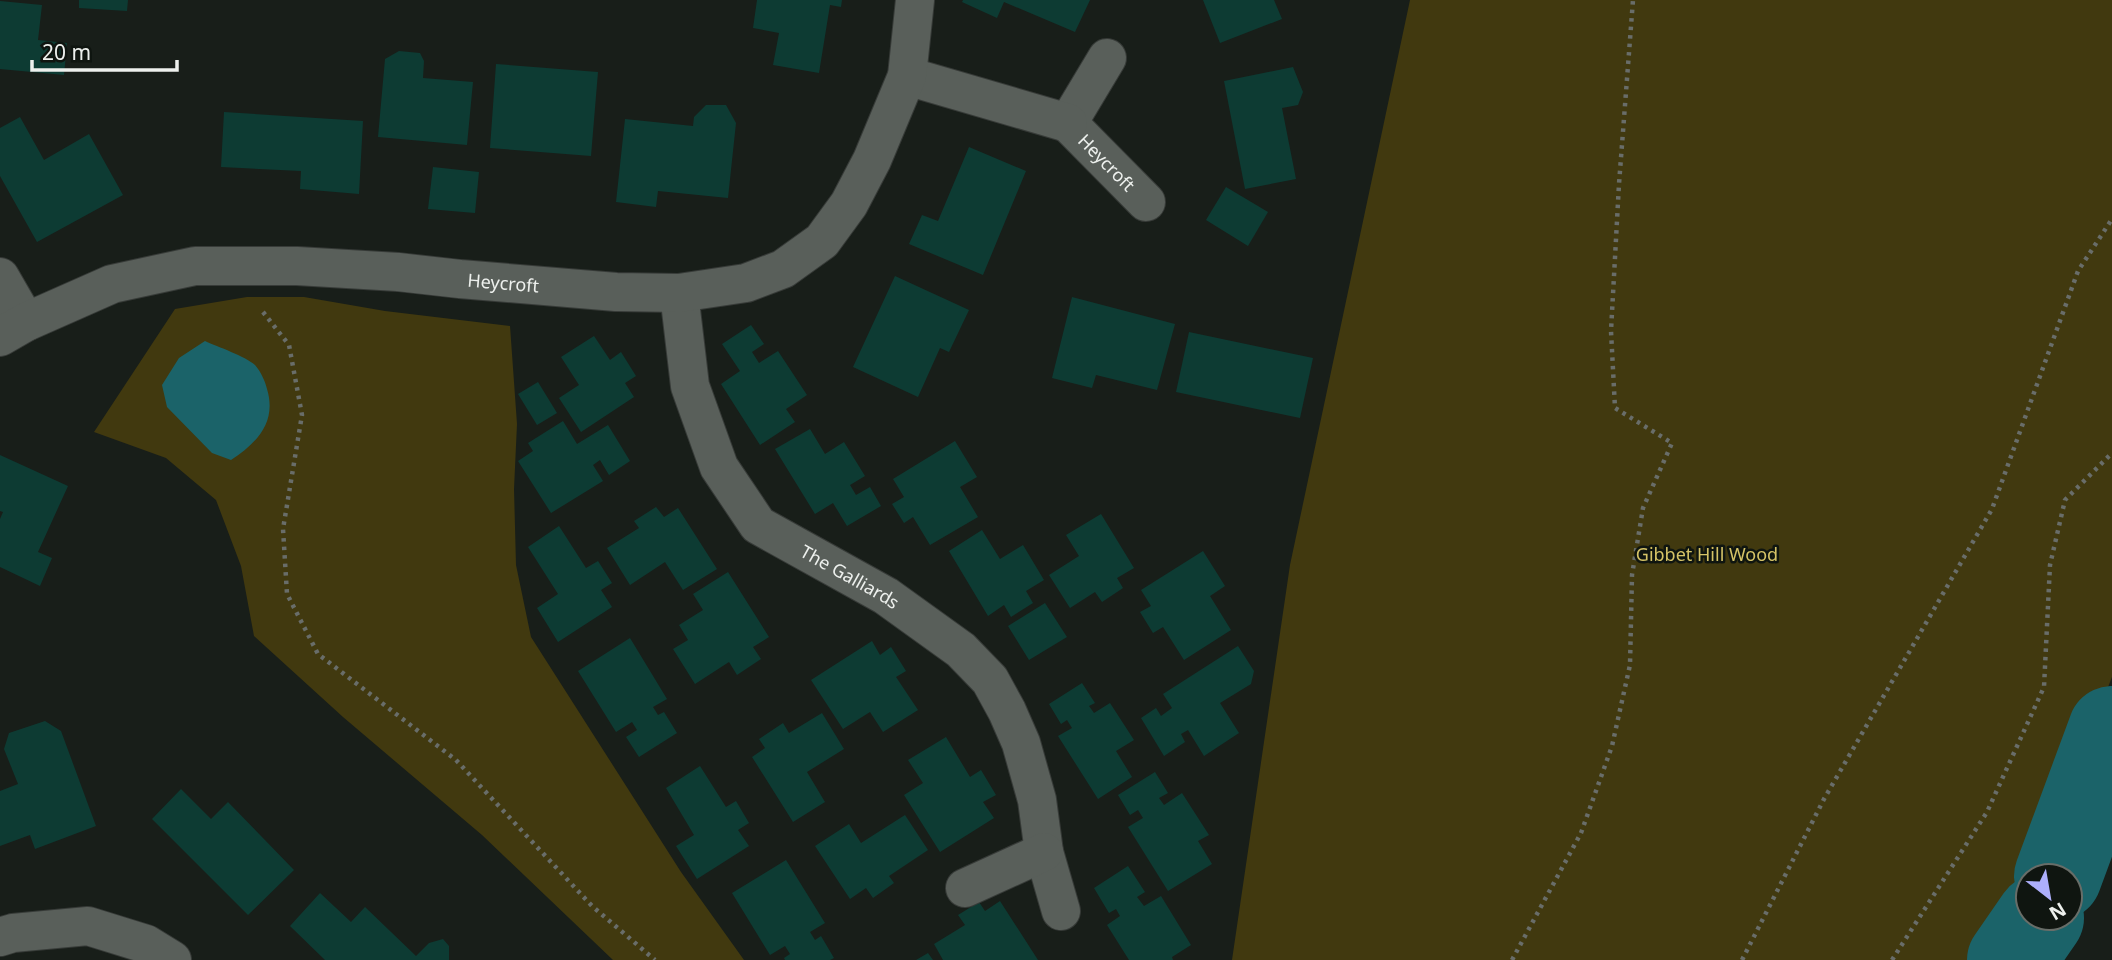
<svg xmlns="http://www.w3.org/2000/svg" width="2112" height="960" viewBox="0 0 2112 960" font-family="'Noto Sans',sans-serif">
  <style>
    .green { fill: #41390f }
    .water { fill: #1b6369 }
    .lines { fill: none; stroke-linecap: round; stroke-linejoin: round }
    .river { stroke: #1b6369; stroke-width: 88 }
    .building { fill: #0d3b33 }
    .street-casing { stroke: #373b38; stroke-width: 40 }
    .path { stroke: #696d69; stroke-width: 4.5; stroke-dasharray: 3.5 5; stroke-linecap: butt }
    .street { stroke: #595f5a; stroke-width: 38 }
    .labels { text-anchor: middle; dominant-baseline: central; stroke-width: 5; stroke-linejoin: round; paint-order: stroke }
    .street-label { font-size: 18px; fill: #edf0ed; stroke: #0f1510 }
    .park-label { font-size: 18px; fill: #d5c366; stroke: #0f1510 }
  </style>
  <rect width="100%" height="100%" fill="#181e19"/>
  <g class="green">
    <path d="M 1410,0 L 2112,0 L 2112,677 L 2034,876 L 2028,876 C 2028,910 2005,934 1986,960 L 1232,960 L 1290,565 Z"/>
    <path d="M 247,297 L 304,297 L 385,311 L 510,326 L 517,424 L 514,489 L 516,565 L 531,637 L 681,872 L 744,960 L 613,960 L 482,835 L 343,717 L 254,636 L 241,566 L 216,500 L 166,458 L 94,432 L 175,309 Z"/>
  </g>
  <path class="water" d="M 205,341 C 218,347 245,356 255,365 C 261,372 265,381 267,389 C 277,422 257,443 231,460 L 212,453 L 167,407 L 162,385 L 179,358 Z"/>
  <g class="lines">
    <g class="river">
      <path d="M 2058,876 L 2112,730"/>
      <path d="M 2011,960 L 2040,918"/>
    </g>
  </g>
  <g class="building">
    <path d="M 79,0 L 128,0 L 127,11 L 79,8 Z"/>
    <path d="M 757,0 L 842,0 L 841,7 L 830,5 L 819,73 L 773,65 L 779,33 L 753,28 Z"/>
    <path d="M 963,0 L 1090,0 L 1075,32 L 1004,2 L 997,18 L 962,2 Z"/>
    <path d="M 1203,0 L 1274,0 L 1282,19 L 1220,43 Z"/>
    <path d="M 0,1 L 42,5 L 38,40 L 67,43 L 64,75 L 0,69 Z"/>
    <path d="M 399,51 L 420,53 L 424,61 L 423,78 L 473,82 L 467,145 L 378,137 L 385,59 Z"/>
    <path d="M 496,64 L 598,72 L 591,156 L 490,148 Z"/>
    <path d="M 1293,67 L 1303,92 L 1298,105 L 1282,108 L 1296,179 L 1245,189 L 1224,81 Z"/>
    <path d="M 706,105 L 726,105 L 736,123 L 728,198 L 658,191 L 656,207 L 616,202 L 625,119 L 693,126 L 694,117 Z"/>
    <path d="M 224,112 L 363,121 L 359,194 L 300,189 L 301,171 L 221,167 Z"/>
    <path d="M 20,117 L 44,160 L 89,134 L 123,195 L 37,242 L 0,176 L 0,128 Z"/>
    <path d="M 969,147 L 1026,171 L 983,275 L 909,244 L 922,215 L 938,221 Z"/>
    <path d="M 433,167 L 479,172 L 475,213 L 428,209 Z"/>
    <path d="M 1226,187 L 1268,212 L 1248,246 L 1206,220 Z"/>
    <path d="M 895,276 L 969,310 L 949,352 L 940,348 L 918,397 L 853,367 Z"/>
    <path d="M 1072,297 L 1175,324 L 1157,390 L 1096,375 L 1092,388 L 1052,378 Z"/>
    <path d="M 751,325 L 764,344 L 752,352 L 759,363 L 778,351 L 807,395 L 786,409 L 795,422 L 760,445 L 721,384 L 740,371 L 722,344 Z"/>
    <path d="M 1189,332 L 1313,358 L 1300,418 L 1176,392 Z"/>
    <path d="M 594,336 L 610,360 L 621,352 L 636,376 L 625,383 L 634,397 L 581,432 L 559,398 L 579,385 L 561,357 Z"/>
    <path d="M 538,382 L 557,413 L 537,425 L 518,394 Z"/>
    <path d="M 563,421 L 577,444 L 608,425 L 630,461 L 609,475 L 600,460 L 593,465 L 603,481 L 551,513 L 518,461 L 533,451 L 528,443 Z"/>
    <path d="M 810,429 L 825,454 L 844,442 L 865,476 L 850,485 L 856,495 L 870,487 L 881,506 L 847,526 L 833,503 L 815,514 L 775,449 Z"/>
    <path d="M 955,441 L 977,477 L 960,487 L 978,517 L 930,545 L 913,517 L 904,523 L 892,504 L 904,497 L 893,479 Z"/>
    <path d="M 0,455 L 68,486 L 38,552 L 52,558 L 40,586 L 0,567 L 0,519 L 3,512 L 0,511 Z"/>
    <path d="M 656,507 L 664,517 L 678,508 L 717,569 L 683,590 L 665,562 L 630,585 L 607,548 L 639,528 L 634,521 Z"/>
    <path d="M 1101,514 L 1134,568 L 1117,578 L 1123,588 L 1102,602 L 1095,592 L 1070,608 L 1049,575 L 1079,556 L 1066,535 Z"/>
    <path d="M 559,526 L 586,568 L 598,561 L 612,583 L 601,590 L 612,607 L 558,642 L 537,608 L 558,594 L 528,547 Z"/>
    <path d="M 982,530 L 1000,559 L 1023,545 L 1044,580 L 1026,591 L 1033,603 L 1011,617 L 1004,605 L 988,616 L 949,551 Z"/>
    <path d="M 1203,551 L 1225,586 L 1210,596 L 1231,630 L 1184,660 L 1163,627 L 1153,633 L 1140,612 L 1151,606 L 1141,590 Z"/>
    <path d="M 728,572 L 769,637 L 753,647 L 761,659 L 737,675 L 729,662 L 695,684 L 673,649 L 688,640 L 679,625 L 703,610 L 693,594 Z"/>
    <path d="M 1045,603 L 1067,637 L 1029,660 L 1008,626 Z"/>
    <path d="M 630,638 L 667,699 L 653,707 L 658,715 L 664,712 L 677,733 L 639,757 L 626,737 L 637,730 L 632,722 L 616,732 L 578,671 Z"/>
    <path d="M 872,641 L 880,655 L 891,647 L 906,671 L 896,677 L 918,710 L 883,732 L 870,712 L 843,729 L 811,680 Z"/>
    <path d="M 1238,646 L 1254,671 L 1251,684 L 1220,703 L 1239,733 L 1204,756 L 1188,730 L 1181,734 L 1185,742 L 1164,756 L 1141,718 L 1156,708 L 1161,716 L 1172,708 L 1163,694 Z"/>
    <path d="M 1082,683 L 1095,703 L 1089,706 L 1094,713 L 1110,703 L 1134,740 L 1116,751 L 1132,777 L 1098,799 L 1058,736 L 1072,728 L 1067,720 L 1061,724 L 1049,704 Z"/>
    <path d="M 822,713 L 844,749 L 807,772 L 825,802 L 793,822 L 752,757 L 765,748 L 759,739 L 783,723 L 789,733 Z"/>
    <path d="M 45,721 L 61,731 L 96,826 L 35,849 L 30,835 L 0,846 L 0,791 L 18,784 L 4,749 L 9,733 Z"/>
    <path d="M 946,737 L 970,777 L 981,770 L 996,795 L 983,802 L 994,818 L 940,852 L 904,795 L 923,783 L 908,760 Z"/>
    <path d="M 700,766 L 726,807 L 736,801 L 749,823 L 738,830 L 749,846 L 697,879 L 676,846 L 694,835 L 666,788 Z"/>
    <path d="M 1155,772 L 1168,793 L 1159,798 L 1164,805 L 1182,793 L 1209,835 L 1198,841 L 1212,864 L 1168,891 L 1128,827 L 1143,818 L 1138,810 L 1130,815 L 1118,795 Z"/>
    <path d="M 181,789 L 211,819 L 228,802 L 294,870 L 248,915 L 152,819 Z"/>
    <path d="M 905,815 L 928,850 L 889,876 L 894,883 L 873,898 L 866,888 L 850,899 L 815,846 L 849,824 L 861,843 Z"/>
    <path d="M 786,860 L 825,923 L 810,932 L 815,940 L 821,936 L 834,958 L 830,960 L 785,960 L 784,958 L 790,954 L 785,946 L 770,955 L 732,893 Z"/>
    <path d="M 1128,866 L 1145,892 L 1137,897 L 1144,906 L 1161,896 L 1191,945 L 1172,957 L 1173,960 L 1129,960 L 1107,925 L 1120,916 L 1116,909 L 1109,913 L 1094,888 Z"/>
    <path d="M 320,893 L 351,922 L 365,907 L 416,956 L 429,943 L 443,939 L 449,946 L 449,960 L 325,960 L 290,926 Z"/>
    <path d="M 1000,901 L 1038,960 L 943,960 L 934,944 L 965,925 L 958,915 L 979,902 L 985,911 Z"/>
    <path d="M 928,953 L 933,960 L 916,960 Z"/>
  </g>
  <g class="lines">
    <g class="street-casing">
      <g id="street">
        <path id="s1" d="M 1107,58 L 1068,123 L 1146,202"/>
        <path d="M 907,76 L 1068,123"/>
        <path d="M 0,277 L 26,322"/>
        <path id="s2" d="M 679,293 L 690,386 L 719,467 L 758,525 L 886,596 L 961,650 L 990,680 L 1007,711 L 1021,743 L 1037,800 L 1044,852 L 1061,911"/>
        <path id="s3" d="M 0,337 L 26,322 L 112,284 L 195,266 L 297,266 L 398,272 L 460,279 L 616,292 L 679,293 L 746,283 L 783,269 L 822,241 L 849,204 L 872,160 L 907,76 L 915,0"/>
        <path d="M 965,888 L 1044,852"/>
        <path d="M 0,937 L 13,933 L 88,926 L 146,944 L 172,960"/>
      </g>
    </g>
    <g class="path">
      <path d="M 263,312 L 289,345 L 302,415 L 283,529 L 287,594 L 318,654 L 456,760 L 592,906 L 655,960"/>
      <path d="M 1512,960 L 1581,833 L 1612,746 L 1630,665 L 1632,575 L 1643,508 L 1672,443 L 1615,408 L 1611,331 L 1619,184 L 1633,0"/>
      <path d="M 1742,960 L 1824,799 L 1992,509 L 2078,271 L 2112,219"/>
      <path d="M 1892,960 L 1987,812 L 2044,687 L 2050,565 L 2065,500 L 2112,453"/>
    </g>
    <use href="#street" class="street"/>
  </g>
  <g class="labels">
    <g class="street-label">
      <text stroke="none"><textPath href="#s1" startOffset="131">Heycroft</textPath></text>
      <text stroke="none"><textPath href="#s3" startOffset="518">Heycroft</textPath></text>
      <text stroke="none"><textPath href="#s2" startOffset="355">The Galliards</textPath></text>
    </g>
    <g class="park-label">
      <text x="1707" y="554">Gibbet Hill Wood</text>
    </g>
  </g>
  <g transform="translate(2049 897) rotate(149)"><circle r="33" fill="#0f1510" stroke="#686d68" stroke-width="2"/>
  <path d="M0-5L12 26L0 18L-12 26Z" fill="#adaffb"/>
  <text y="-10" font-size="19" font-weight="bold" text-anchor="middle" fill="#edf0ed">N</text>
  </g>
  <path d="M32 60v10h145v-10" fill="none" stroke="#edf0ed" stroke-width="3.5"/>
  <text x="42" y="60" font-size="21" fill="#edf0ed" stroke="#0f1510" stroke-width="5" paint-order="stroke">20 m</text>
</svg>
